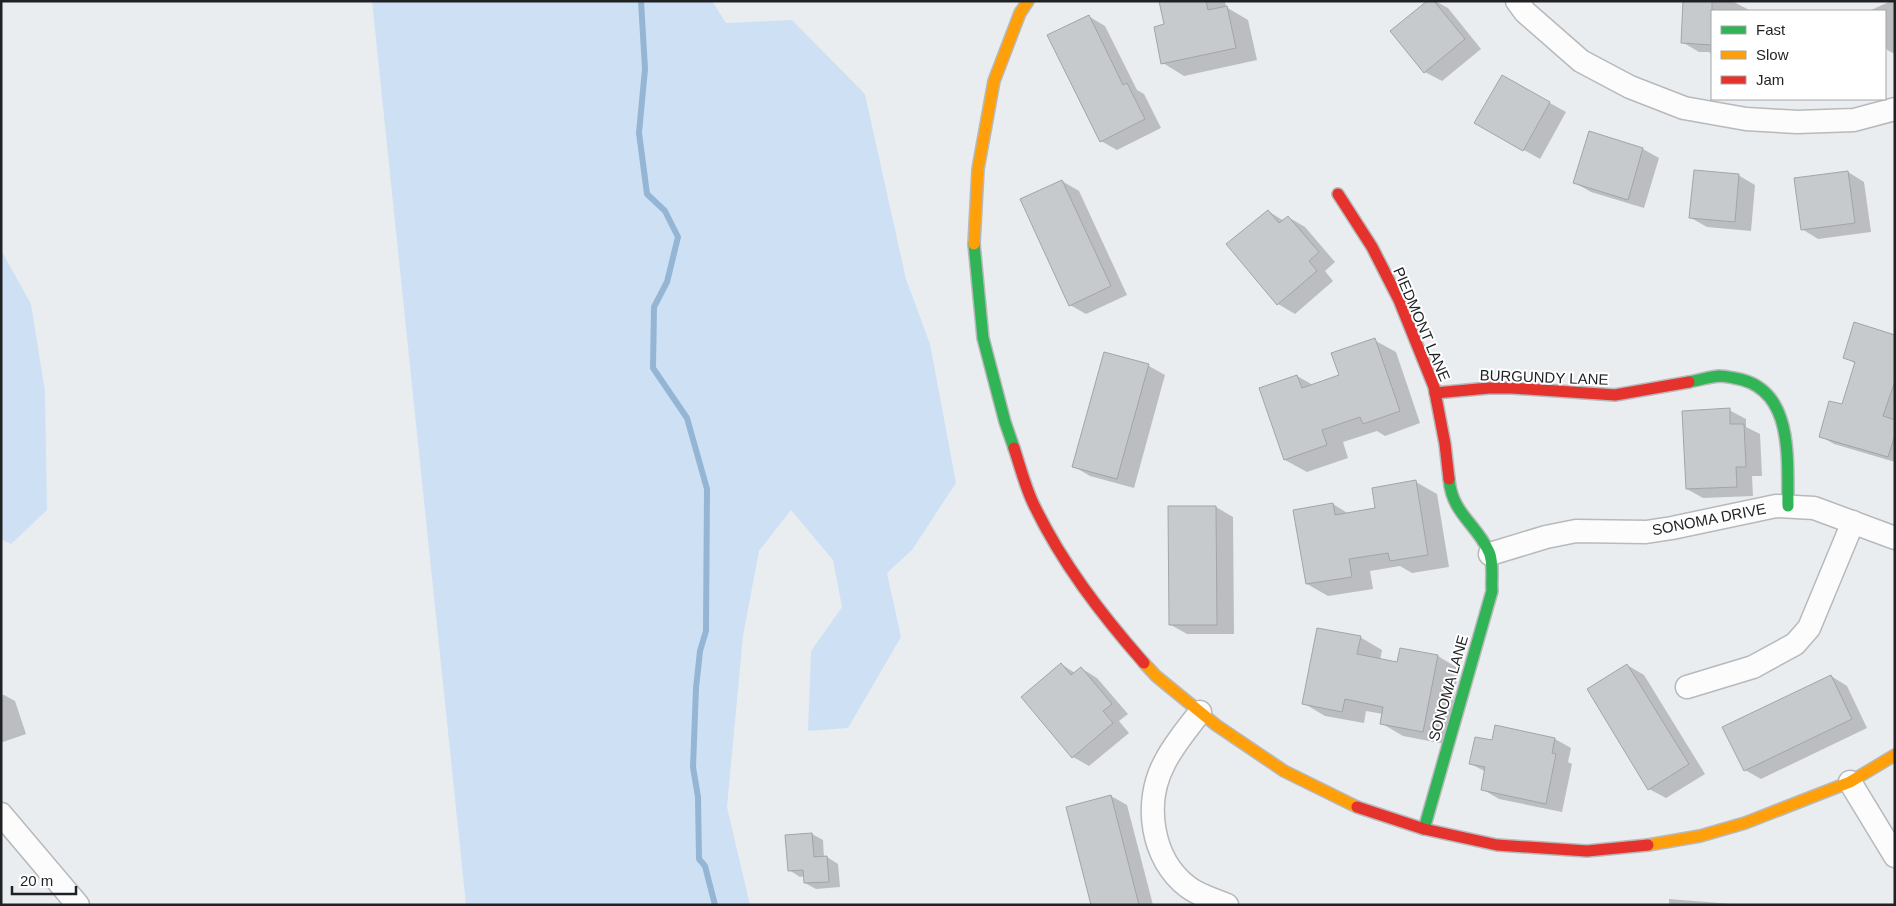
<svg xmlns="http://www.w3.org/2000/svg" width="1896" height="906" viewBox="0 0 1896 906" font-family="Arial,sans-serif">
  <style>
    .green { fill: #cee1f4 }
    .shadow { fill: #0003 }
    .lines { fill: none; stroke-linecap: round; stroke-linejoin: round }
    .stream { stroke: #95b5d4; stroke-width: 6 }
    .building { fill: #c7cacc; stroke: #a2a5a7 }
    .street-casing { stroke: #b7b9bb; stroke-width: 25 }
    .fast-casing { stroke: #b7b9bb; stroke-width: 14 }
    .slow-casing { stroke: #b7b9bb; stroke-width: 14 }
    .jam-casing { stroke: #b7b9bb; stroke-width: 14 }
    .street { stroke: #fcfcfd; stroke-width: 22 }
    .fast { stroke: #30b455; stroke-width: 11 }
    .slow { stroke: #ff9f0a; stroke-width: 11 }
    .jam { stroke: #e5322d; stroke-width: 11 }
    .labels { text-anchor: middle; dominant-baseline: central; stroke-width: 4; stroke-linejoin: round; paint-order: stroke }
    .street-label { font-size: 15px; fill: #1f2124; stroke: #fff }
  </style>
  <rect width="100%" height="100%" fill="#eaedf0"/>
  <g class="green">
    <path d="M 372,1 L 712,1 L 726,23 L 792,20 L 865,94 L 906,279 L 930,344 L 956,483 L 912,550 L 887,573 L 901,637 L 848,728 L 808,731 L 811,651 L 842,607 L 833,560 L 791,510 L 759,551 L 743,636 L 727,807 L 750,905 L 466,905 Z"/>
    <path d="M 1,250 L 31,304 L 45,391 L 47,510 L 11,544 L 1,539 Z"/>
  </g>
  <g class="shadow">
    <path d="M 1161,1 L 1225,1 L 1226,7 L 1248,20 L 1257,60 L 1184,76 L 1163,63 L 1166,25 Z"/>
    <path d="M 1429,1 L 1435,1 L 1448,8 L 1481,49 L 1442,81 L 1425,72 Z"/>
    <path d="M 1684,1 L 1734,2 L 1751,11 L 1712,11 L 1712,55 L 1709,52 L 1699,52 L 1682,42 Z"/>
    <path d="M 1891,1 L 1895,1 L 1895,54 L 1887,50 L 1885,45 L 1885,11 L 1869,11 Z"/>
    <path d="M 1088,16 L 1105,26 L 1137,90 L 1144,94 L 1161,128 L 1117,150 L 1101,141 Z"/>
    <path d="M 1502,76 L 1566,112 L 1540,159 L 1476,123 Z"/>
    <path d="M 1643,149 L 1659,158 L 1644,208 L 1591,192 L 1575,183 Z"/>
    <path d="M 1848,172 L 1864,182 L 1871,232 L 1818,239 L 1802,229 Z"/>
    <path d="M 1738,175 L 1755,185 L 1751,231 L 1707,227 L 1691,218 Z"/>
    <path d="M 1062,181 L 1079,191 L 1127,295 L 1086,314 L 1070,305 Z"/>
    <path d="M 1268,211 L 1284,221 L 1288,217 L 1305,227 L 1335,262 L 1325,271 L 1333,281 L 1295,314 L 1278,304 L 1228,245 Z"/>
    <path d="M 1895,337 L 1895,462 L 1834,444 L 1820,436 L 1843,406 L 1856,364 L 1844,357 Z"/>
    <path d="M 1374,340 L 1396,352 L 1420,423 L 1385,436 L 1377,431 L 1343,442 L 1348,458 L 1307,472 L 1285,460 L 1297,376 L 1313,385 L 1341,376 Z"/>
    <path d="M 1105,353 L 1149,366 L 1165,375 L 1134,488 L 1090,476 L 1073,466 Z"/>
    <path d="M 1729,410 L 1746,419 L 1746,427 L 1760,434 L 1762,476 L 1752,476 L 1753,496 L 1703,498 L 1687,489 Z"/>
    <path d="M 1416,482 L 1437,494 L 1449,567 L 1412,573 L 1400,566 L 1370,571 L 1373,589 L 1328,596 L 1307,584 L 1333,504 L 1349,514 L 1376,509 Z"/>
    <path d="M 1216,507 L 1233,517 L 1234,634 L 1187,634 L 1171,625 L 1170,508 Z"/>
    <path d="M 1360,637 L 1382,650 L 1380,660 L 1398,664 L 1438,656 L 1459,669 L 1445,744 L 1403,736 L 1381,723 L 1383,714 L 1366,711 L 1364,723 L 1325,716 L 1303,703 Z"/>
    <path d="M 1061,664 L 1075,673 L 1081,668 L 1097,678 L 1128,714 L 1119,721 L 1129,733 L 1089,766 L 1073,757 Z"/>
    <path d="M 1627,665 L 1644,675 L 1705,774 L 1666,798 L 1649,789 Z"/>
    <path d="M 1831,676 L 1847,686 L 1867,728 L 1761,779 L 1745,770 Z"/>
    <path d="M 1,695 L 4,695 L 15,701 L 26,734 L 3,742 L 1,741 Z"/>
    <path d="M 1555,739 L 1571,748 L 1568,762 L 1572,764 L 1562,812 L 1499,799 L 1482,789 L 1486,772 L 1471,764 Z"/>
    <path d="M 1111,796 L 1127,805 L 1153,905 L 1092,905 Z"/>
    <path d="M 812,834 L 823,840 L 824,858 L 827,857 L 838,864 L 840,887 L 816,889 L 805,883 L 805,876 L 800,877 L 789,870 Z"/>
    <path d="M 1669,899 L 1744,905 L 1669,905 Z"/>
  </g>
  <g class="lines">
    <path class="stream" d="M 641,1 L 645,69 L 639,133 L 647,194 L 665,211 L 678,237 L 667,282 L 654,307 L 653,368 L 687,418 L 707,489 L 706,631 L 700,651 L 696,688 L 693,767 L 698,797 L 699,859 L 705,866 L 715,905"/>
  </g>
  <g class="building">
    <path d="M 1159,1 L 1206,1 L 1208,10 L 1227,6 L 1236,48 L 1161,64 L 1154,27 L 1164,24 Z"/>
    <path d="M 1427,1 L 1434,1 L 1465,39 L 1424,73 L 1390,31 Z"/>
    <path d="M 1683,1 L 1712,1 L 1712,45 L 1681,43 Z"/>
    <path d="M 1089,15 L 1123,85 L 1127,83 L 1145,119 L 1100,142 L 1047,35 Z"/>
    <path d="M 1502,75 L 1550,102 L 1523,151 L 1474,123 Z"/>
    <path d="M 1589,131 L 1643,148 L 1628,200 L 1573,183 Z"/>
    <path d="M 1694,170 L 1739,174 L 1735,222 L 1689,218 Z"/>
    <path d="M 1848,171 L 1855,223 L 1801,230 L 1794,178 Z"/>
    <path d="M 1062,180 L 1111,286 L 1069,306 L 1020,199 Z"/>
    <path d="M 1268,210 L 1279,223 L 1288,216 L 1319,252 L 1309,261 L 1317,271 L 1277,305 L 1226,244 Z"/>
    <path d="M 1854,322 L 1895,335 L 1895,381 L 1883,416 L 1895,420 L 1895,435 L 1888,457 L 1819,437 L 1829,401 L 1842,404 L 1855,362 L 1843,358 Z"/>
    <path d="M 1375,338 L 1400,411 L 1363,424 L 1360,417 L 1322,430 L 1327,445 L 1284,460 L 1259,388 L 1297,375 L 1302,388 L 1339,375 L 1331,353 Z"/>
    <path d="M 1104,352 L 1149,364 L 1117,479 L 1072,467 Z"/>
    <path d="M 1730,408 L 1730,424 L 1744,424 L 1746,467 L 1736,467 L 1737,487 L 1686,489 L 1682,411 Z"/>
    <path d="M 1416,480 L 1428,555 L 1390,561 L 1388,553 L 1349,559 L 1352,577 L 1306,584 L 1293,510 L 1333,503 L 1335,515 L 1375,508 L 1372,488 Z"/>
    <path d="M 1168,506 L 1216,506 L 1217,625 L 1169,625 Z"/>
    <path d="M 1317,628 L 1361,636 L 1357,654 L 1397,662 L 1400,648 L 1438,655 L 1423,732 L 1380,724 L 1383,707 L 1345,699 L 1342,712 L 1302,704 Z"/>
    <path d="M 1061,663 L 1071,675 L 1081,667 L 1112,704 L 1103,711 L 1113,723 L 1072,758 L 1021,697 Z"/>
    <path d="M 1627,664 L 1689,764 L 1648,790 L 1587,689 Z"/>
    <path d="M 1831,675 L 1852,719 L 1744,771 L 1722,727 Z"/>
    <path d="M 1495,725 L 1555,738 L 1552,753 L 1556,754 L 1546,804 L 1481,790 L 1485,767 L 1469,764 L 1475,737 L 1492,740 Z"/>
    <path d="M 1111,795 L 1139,905 L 1091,905 L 1066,807 Z"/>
    <path d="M 812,833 L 814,857 L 827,856 L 829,882 L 804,883 L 803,870 L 788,871 L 785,835 Z"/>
  </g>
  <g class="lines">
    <g class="street-casing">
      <g id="street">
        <path d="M 1517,1 L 1525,12 L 1581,61 L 1630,87 L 1684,108 L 1746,119 L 1797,122 L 1854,120 L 1895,109"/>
        <path d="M 1490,554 L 1546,537 L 1576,531 L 1646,532 L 1672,528 L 1776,506 L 1814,508 L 1895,538"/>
        <path d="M 1687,687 L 1753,667 L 1795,644 L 1809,628 L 1853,522"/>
        <path d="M 1200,712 C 1188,728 1174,744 1165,762 C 1143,802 1151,859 1188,887 C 1198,895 1215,900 1227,905"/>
        <path d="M 1850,782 L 1895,856"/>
        <path d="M 1,814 L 78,905"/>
      </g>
    </g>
    <g class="fast-casing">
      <g id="fast">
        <path d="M 974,244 L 983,338 L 1005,422 L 1014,448"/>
        <path d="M 1689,382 C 1699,380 1709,377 1719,376 C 1724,376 1729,377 1734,378 C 1795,387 1787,460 1788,506"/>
        <path d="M 1424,829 L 1492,591 C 1491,580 1494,562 1489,552 C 1476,523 1452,514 1449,479"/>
      </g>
    </g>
    <g class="slow-casing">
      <g id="slow">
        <path d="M 974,244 L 978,169 L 994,81 L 1020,13 L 1028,1"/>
        <path d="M 1144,663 L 1156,676 L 1216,725 L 1284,771 L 1357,807"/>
        <path d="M 1648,845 L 1700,836 L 1745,823 L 1850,782 L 1895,755"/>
      </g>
    </g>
    <g class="jam-casing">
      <g id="jam">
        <path d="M 1338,194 L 1372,247 L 1399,300 L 1434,387 L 1445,444 L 1449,479"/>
        <path d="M 1435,393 L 1489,388 L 1512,388 L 1615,395 L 1689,382"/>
        <path d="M 1014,448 C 1020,466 1025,486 1033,503 C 1061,562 1101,614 1144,663"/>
        <path d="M 1357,807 L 1424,829 L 1497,845 L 1587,851 L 1648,845"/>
      </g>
    </g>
    <use href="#street" class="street"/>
    <use href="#fast" class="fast"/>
    <use href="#slow" class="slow"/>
    <use href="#jam" class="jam"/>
  </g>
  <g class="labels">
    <g class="street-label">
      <text transform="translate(1422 324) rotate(67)">PIEDMONT LANE</text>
      <text transform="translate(1544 377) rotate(2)">BURGUNDY LANE</text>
      <text transform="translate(1709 519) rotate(-11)">SONOMA DRIVE</text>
      <text transform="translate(1448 688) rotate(-74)">SONOMA LANE</text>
    </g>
  </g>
  <rect width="1896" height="906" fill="none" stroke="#1f2124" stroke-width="5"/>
  <rect x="1711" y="10" width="175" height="90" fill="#ffffff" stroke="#a5a6a7"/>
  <rect x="1721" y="26" width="25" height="8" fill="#30b455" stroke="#a5a6a7"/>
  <text x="1756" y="35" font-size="15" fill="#1f2124">Fast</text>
  <rect x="1721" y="51" width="25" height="8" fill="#ff9f0a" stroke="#a5a6a7"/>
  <text x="1756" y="60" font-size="15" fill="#1f2124">Slow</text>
  <rect x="1721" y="76" width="25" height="8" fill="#e5322d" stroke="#a5a6a7"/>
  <text x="1756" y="85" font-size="15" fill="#1f2124">Jam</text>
  <path d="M12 886v8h64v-8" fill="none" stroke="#1f2124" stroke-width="2.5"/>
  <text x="20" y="886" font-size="15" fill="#1f2124" stroke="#ffffff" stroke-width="4" paint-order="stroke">20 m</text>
</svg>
